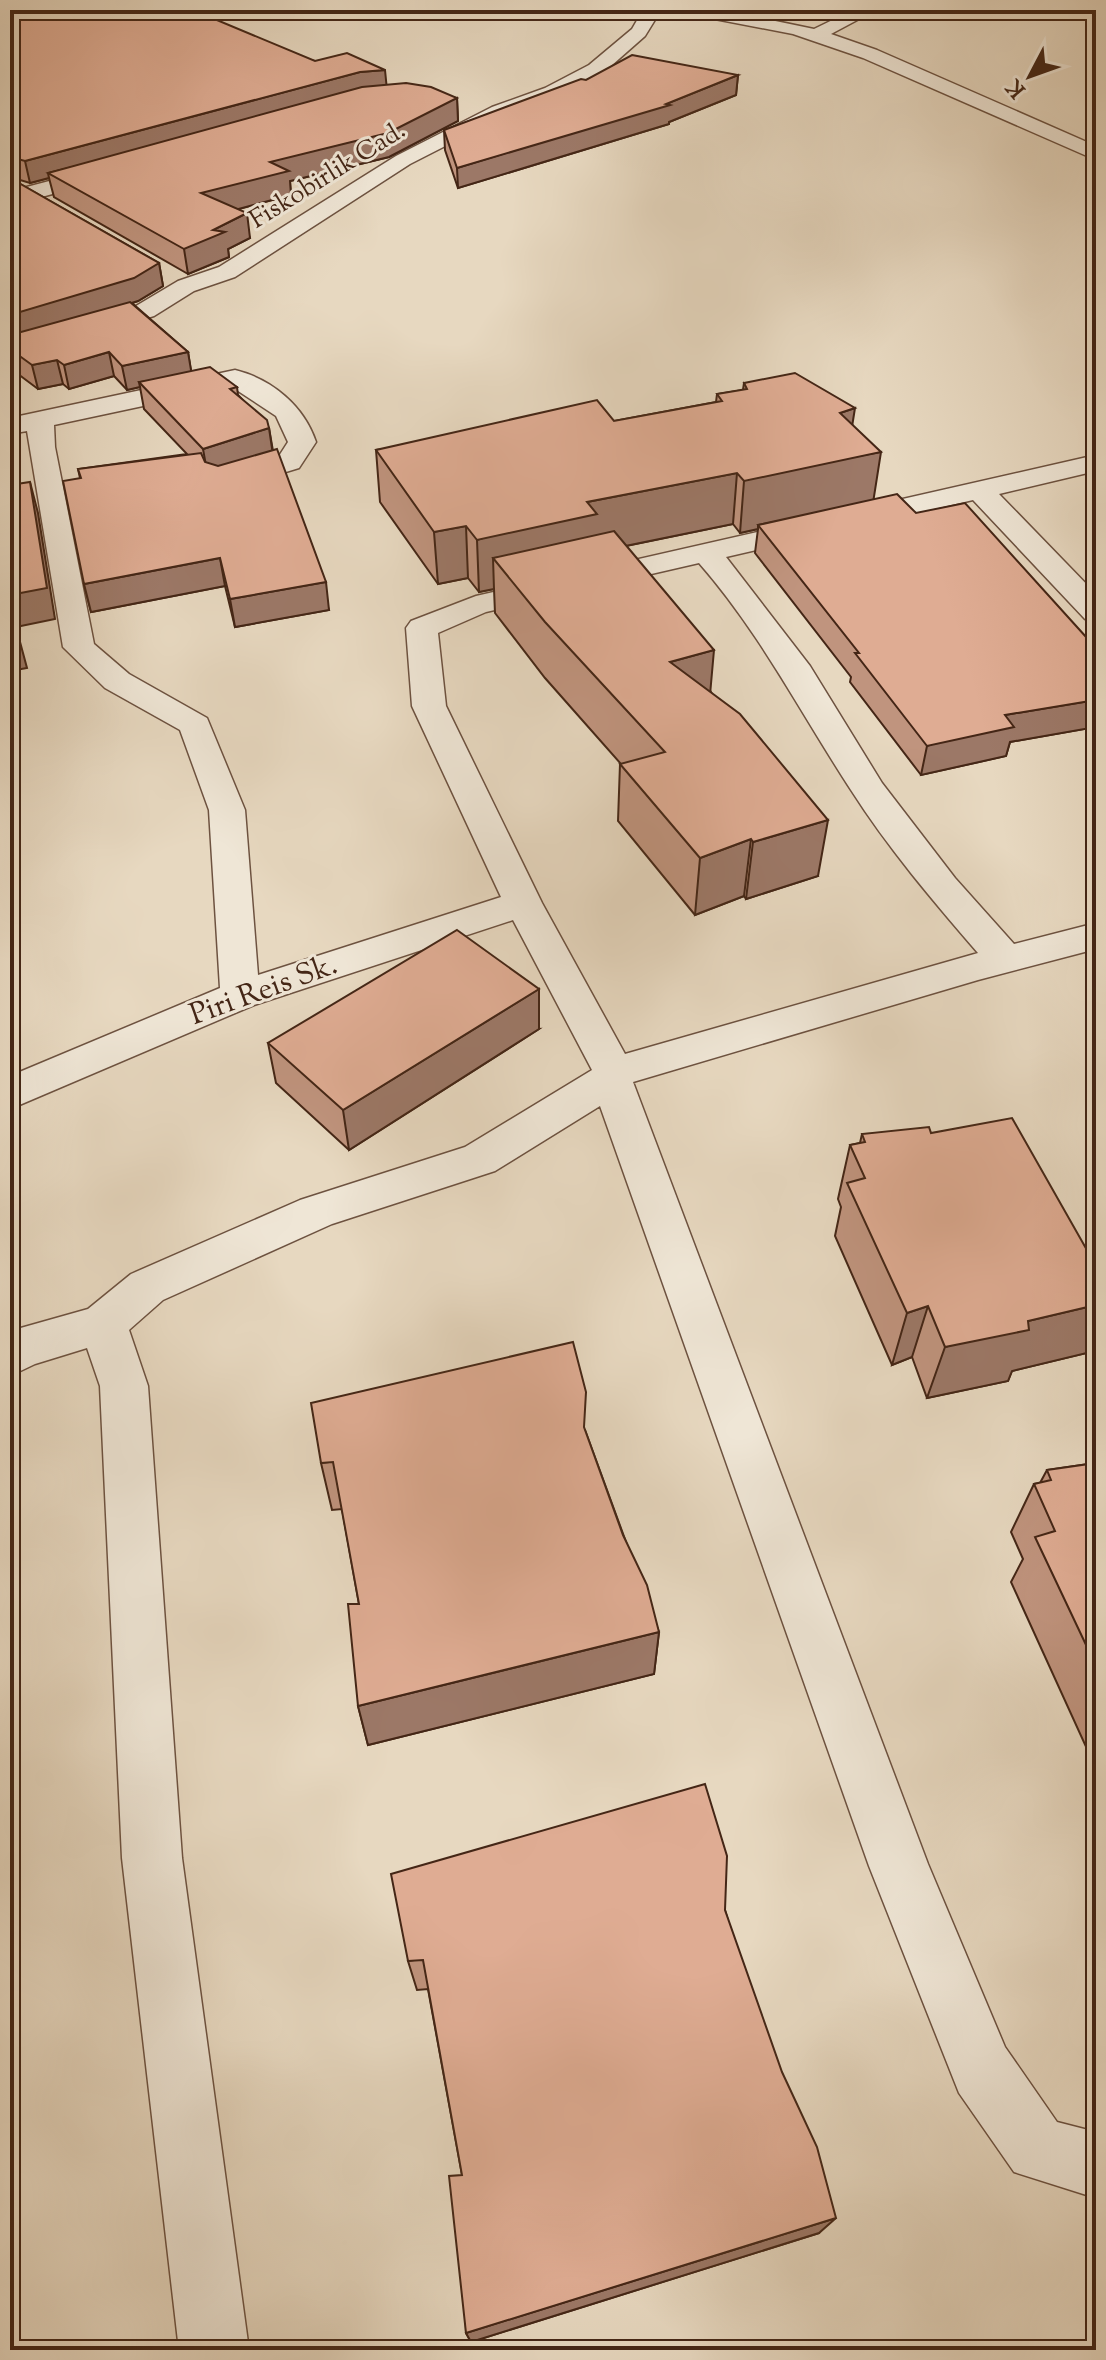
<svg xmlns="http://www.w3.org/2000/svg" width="1106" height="2360" viewBox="0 0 1106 2360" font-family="'Sorts Mill Goudy',serif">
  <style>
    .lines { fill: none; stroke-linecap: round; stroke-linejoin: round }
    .street-casing { stroke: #6d5240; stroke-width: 3 }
    .street { fill: #efe6d6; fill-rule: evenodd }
    .wall { fill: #c0947e; stroke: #442616; stroke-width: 2 }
    .shaded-wall { fill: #9c7867; stroke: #442616; stroke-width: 2 }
    .building { fill: #dfac93; stroke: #442616; stroke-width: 2 }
    .labels { text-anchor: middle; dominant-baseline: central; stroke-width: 6; stroke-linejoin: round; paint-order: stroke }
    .far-street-label { font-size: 26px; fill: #442616; stroke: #efe6d6 }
    .street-label { font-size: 30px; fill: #442616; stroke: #efe6d6 }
  </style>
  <rect width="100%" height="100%" fill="#e7d8c0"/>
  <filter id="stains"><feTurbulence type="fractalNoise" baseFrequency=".0025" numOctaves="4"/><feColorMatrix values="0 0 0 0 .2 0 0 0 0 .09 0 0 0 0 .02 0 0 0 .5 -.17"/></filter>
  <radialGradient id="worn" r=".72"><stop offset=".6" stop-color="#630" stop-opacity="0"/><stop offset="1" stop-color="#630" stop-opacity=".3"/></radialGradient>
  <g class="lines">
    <g class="street-casing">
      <g id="street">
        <path d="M 643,10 L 661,10 L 645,36 L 603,73 L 559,96 L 506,115 L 410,164 L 235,277 L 194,291 L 154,316 L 10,359 L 10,343 L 136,306 L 178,281 L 219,267 L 396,156 L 492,107 L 545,88 L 589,65 L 632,29 Z"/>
        <path d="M 685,10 L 723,10 L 814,29 L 853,10 L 876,10 L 831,34 L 877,50 L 1096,146 L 1096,160 L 863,58 L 793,34 L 694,15 Z"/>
        <path d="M 110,165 L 121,171 L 118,176 L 27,201 L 16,194 L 19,189 Z"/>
        <path d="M 235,370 C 272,379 304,406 316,442 L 299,468 L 224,491 L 214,488 L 210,482 L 214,476 L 279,456 L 288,442 L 276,416 L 232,387 L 54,425 L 55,447 L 94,644 L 129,674 L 207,718 L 245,810 L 258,975 L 501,897 L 412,706 L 406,628 L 411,621 L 476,596 L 1096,455 L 1096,471 L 999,494 L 1096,594 L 1096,621 L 1085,619 L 973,500 L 726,557 L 810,666 L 882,783 L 955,878 L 1014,944 L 1096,923 L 1096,949 L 978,980 L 633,1082 L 928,1864 L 1005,2047 L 1057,2122 L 1096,2132 L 1096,2198 L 1014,2172 L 959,2093 L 869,1866 L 600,1106 L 495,1171 L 332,1224 L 163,1300 L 129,1330 L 148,1386 L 182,1858 L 249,2350 L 179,2350 L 122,1858 L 100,1386 L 87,1348 L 35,1364 L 10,1376 L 10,1331 L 88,1309 L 131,1274 L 300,1200 L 465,1147 L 592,1070 L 513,920 L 254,1005 L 10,1109 L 10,1076 L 220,988 L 209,810 L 180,730 L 105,688 L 63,647 L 27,431 L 10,434 L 10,418 ZM 699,563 C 761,634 800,712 851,790 C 888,848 933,901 978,953 L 625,1054 L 542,903 L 446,706 L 438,633 L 486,612 Z"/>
      </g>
    </g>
    <use href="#street" class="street"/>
  </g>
  <g class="wall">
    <path d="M 10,10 L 315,61 L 386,85 L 457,98 L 458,121 L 389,157 L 290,181 L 291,195 L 238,209 L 250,238 L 228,249 L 229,257 L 188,274 L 54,197 L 49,178 L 30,183 L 10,177 Z"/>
    <path d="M 738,75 L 736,95 L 669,122 L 669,124 L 458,188 L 445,150 L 444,130 L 586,80 Z"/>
    <path d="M 10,178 L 159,263 L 163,286 L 138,301 L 132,303 L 188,352 L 191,371 L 237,387 L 238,395 L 269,428 L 273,451 L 329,610 L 235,627 L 225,586 L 91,612 L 84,584 L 80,478 L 78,469 L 187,454 L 144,409 L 140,387 L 127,390 L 114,376 L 69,389 L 63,384 L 38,389 L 10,368 Z"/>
    <path d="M 744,383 L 852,424 L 873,499 L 916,513 L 1096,648 L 1096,727 L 1010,742 L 1006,756 L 921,775 L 850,682 L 851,677 L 755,553 L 758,529 L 740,533 L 733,524 L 626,546 L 818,876 L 746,899 L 744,896 L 695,915 L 618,821 L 620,764 L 621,764 L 545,678 L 495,613 L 494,589 L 479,592 L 468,578 L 438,584 L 380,502 L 376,450 L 614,421 L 716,402 L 717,394 L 743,390 Z"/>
    <path d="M 539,1029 L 349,1150 L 276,1083 L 268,1043 Z"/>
    <path d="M 931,1133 L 1091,1352 L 1012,1371 L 1008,1381 L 927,1398 L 912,1357 L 892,1365 L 835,1236 L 841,1207 L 838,1199 L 850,1145 L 860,1143 L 862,1134 Z"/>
    <path d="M 585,1430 L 659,1632 L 654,1674 L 368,1745 L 358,1706 L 359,1604 L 342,1509 L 332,1510 L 321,1463 Z"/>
    <path d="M 1096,1463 L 1096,1758 L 1092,1760 L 1011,1582 L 1023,1559 L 1011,1532 L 1034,1484 L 1040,1483 L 1047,1470 Z"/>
    <path d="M 725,1910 L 819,2233 L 471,2342 L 466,2333 L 462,2175 L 428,1989 L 417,1990 L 408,1961 Z"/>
  </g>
  <g class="shaded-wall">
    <path d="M 385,70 L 387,90 L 48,173 L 49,178 L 30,183 L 25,161 L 360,72 Z"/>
    <path d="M 738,75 L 736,95 L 669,122 L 669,124 L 458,188 L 457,168 L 666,104 Z"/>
    <path d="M 457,98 L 458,121 L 389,157 L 290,181 L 291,195 L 205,218 L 201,193 L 270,162 Z"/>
    <path d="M 247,213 L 250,238 L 228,249 L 229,257 L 188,274 L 184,249 L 213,230 Z"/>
    <path d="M 159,263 L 163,286 L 138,301 L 10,340 L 10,315 Z"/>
    <path d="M 109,352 L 114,376 L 69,389 L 64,365 Z"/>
    <path d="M 188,352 L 192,376 L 139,382 L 140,387 L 127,390 L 122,366 Z"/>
    <path d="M 57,360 L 63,384 L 38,389 L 32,365 Z"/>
    <path d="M 855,408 L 847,458 L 881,452 L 873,503 L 758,525 L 758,529 L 740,533 L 744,481 L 840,413 Z"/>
    <path d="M 269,428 L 273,455 L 208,477 L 203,449 Z"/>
    <path d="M 737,473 L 733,524 L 596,552 L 493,558 L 494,589 L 479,592 L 477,540 L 587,502 Z"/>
    <path d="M 30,482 L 38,513 L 55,619 L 16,627 L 27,668 L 10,671 L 10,595 Z"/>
    <path d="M 466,526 L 468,578 L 438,584 L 434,532 Z"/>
    <path d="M 220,558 L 225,586 L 91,612 L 84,584 Z"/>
    <path d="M 326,582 L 329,610 L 235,627 L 230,599 Z"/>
    <path d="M 714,650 L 709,706 L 670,662 Z"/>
    <path d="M 1096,700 L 1096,727 L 1010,742 L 1006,756 L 921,775 L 927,746 L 1005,715 Z"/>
    <path d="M 828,820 L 818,876 L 746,899 L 753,842 Z"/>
    <path d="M 751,839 L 744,896 L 695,915 L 700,858 Z"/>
    <path d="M 539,989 L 539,1029 L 349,1150 L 343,1110 Z"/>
    <path d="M 1096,1305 L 1096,1341 L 1091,1352 L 1012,1371 L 1008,1381 L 927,1398 L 945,1347 L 1028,1321 Z"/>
    <path d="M 928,1306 L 912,1357 L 892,1365 L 907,1313 Z"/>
    <path d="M 659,1632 L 654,1674 L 368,1745 L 358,1706 Z"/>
    <path d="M 10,1786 L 13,1810 L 10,1806 Z"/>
    <path d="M 836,2218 L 819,2233 L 471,2342 L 466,2333 Z"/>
  </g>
  <g class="building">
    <path d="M 13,10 L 193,10 L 315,61 L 347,53 L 385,70 L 360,72 L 25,161 L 10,157 L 10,11 Z"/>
    <path d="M 632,55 L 738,75 L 666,104 L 670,105 L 457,168 L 444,130 L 581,79 L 586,80 Z"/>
    <path d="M 406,83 L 431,87 L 457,98 L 388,133 L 270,162 L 289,171 L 201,193 L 247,213 L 213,230 L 225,232 L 184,249 L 48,173 L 362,87 Z"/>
    <path d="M 10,178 L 159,263 L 134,278 L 10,315 Z"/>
    <path d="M 130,302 L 188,352 L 122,366 L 109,352 L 64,365 L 57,360 L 32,365 L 10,349 L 10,335 Z"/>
    <path d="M 210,367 L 237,387 L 230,389 L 267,420 L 269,428 L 203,449 L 139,382 Z"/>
    <path d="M 795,373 L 855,408 L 840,413 L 881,452 L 744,481 L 737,473 L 587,502 L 597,514 L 477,540 L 466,526 L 434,532 L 376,450 L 597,400 L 614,421 L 722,401 L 717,394 L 747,389 L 744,383 Z"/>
    <path d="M 277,449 L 326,582 L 230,599 L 220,558 L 84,584 L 63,481 L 81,478 L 78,469 L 201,453 L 205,462 L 218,466 Z"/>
    <path d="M 30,482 L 47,588 L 10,595 L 10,485 Z"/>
    <path d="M 897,494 L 916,513 L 965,503 L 1096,648 L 1096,700 L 1005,715 L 1014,727 L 927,746 L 855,653 L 859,653 L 758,525 Z"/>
    <path d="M 614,531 L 714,650 L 670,662 L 740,714 L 828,820 L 753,842 L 751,839 L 700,858 L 620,764 L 665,752 L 545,622 L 493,558 Z"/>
    <path d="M 10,607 L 18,636 L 10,638 Z"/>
    <path d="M 457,930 L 539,989 L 343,1110 L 268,1043 Z"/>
    <path d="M 1012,1118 L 1096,1266 L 1096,1305 L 1028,1321 L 1029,1330 L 945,1347 L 928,1306 L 907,1313 L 847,1183 L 865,1178 L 850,1145 L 865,1142 L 862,1134 L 929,1127 L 931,1133 Z"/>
    <path d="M 573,1342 L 586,1392 L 584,1427 L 623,1535 L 647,1585 L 659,1632 L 358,1706 L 348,1604 L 359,1604 L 333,1462 L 321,1463 L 311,1403 Z"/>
    <path d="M 1096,1463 L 1096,1666 L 1035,1537 L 1055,1531 L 1034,1484 L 1051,1480 L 1047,1470 Z"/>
    <path d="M 705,1784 L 727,1856 L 725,1910 L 782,2072 L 817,2147 L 836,2218 L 466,2333 L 449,2176 L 462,2175 L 423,1960 L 408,1961 L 391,1874 Z"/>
  </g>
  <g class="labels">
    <g class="far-street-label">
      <text transform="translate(328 176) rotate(-32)">Fiskobirlik Cad.</text>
    </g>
    <g class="street-label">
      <text transform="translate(264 991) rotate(-20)">Piri Reis Sk.</text>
    </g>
  </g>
  <rect width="1106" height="2360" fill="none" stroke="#e7d8c0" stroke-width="40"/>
  <rect x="12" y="12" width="1082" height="2336" fill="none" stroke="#442616" stroke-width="4"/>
  <rect x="20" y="20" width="1066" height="2320" fill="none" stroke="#442616" stroke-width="2"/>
  <g transform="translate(1030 76) rotate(229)" stroke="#efe6d6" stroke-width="6" paint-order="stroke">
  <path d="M0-6L14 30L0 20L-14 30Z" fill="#442616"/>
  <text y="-12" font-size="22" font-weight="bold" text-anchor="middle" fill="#442616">K</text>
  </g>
  <rect width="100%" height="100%" filter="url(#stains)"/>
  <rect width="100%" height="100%" fill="url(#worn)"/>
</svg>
